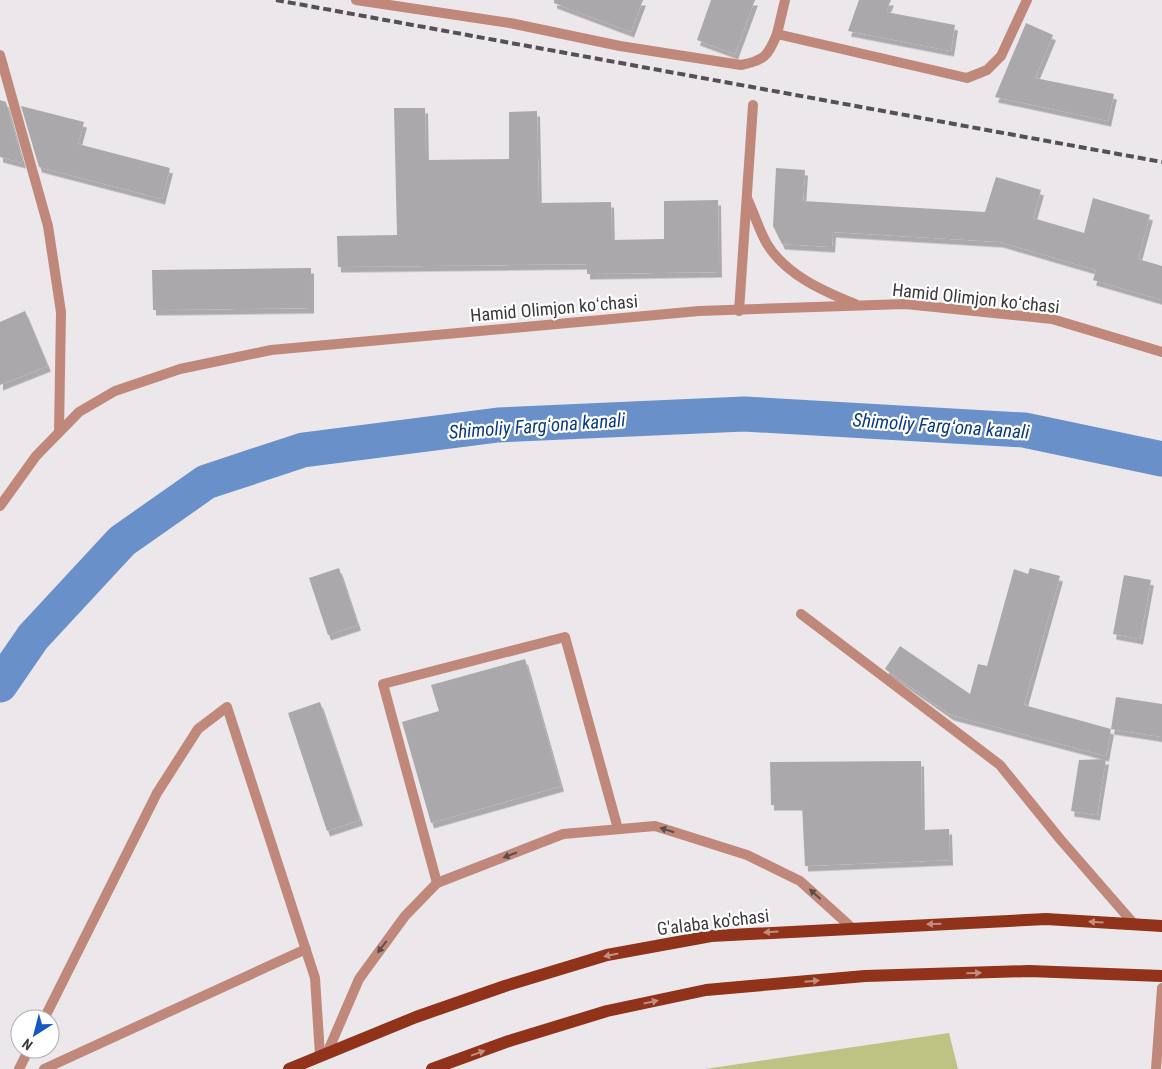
<svg xmlns="http://www.w3.org/2000/svg" width="1162" height="1069" viewBox="0 0 1162 1069" font-family="'Roboto Condensed',sans-serif">
  <style>
    .green { fill: #bec283 }
    .lines { fill: none; stroke-linecap: round; stroke-linejoin: round }
    .canal { stroke: #6a90c9; stroke-width: 35 }
    .building { fill: #aba8ac; filter: url(#shadow) }
    .service { stroke: #bf887b; stroke-width: 10 }
    .minor { stroke: #bf887b; stroke-width: 10 }
    .primary { stroke: #91321b; stroke-width: 12 }
    .rail { stroke: #535153; stroke-width: 4; stroke-dasharray: 8 4; stroke-linecap: butt }
    .oneway { fill: #5c4d4b }
    .oneway2 { fill: #c28e82 }
    .labels { text-anchor: middle; dominant-baseline: central; stroke-width: 4.5; stroke-linejoin: round; paint-order: stroke }
    .street-label { font-size: 18px; fill: #3b393b; stroke: #fff }
    .water-label { font-size: 19px; font-style: italic; fill: #0b3b80; stroke: #fff }
  </style>
  <defs>
    <filter id="shadow"><feDropShadow dx="3" dy="5.5" stdDeviation="0" flood-color="#0004"/></filter>
  </defs>
  <rect width="100%" height="100%" fill="#ebe7eb"/>
  <path class="green" d="M 949,1033 L 958,1069 L 705,1069 Z"/>
  <g class="lines">
    <path class="canal" d="M 0,685 L 33,637 L 122,541 L 206,482 L 303,450 L 498,425 L 744,414 L 1024,430 L 1162,459"/>
  </g>
  <g class="building">
    <path d="M 554,0 L 643,0 L 631,32 L 554,3 Z"/>
    <path d="M 711,0 L 755,0 L 735,54 L 697,40 Z"/>
    <path d="M 859,0 L 891,0 L 886,12 L 955,25 L 951,51 L 848,31 Z"/>
    <path d="M 1026,23 L 1053,35 L 1035,78 L 1114,94 L 1108,121 L 995,97 Z"/>
    <path d="M 0,100 L 6,102 L 23,163 L 0,157 Z"/>
    <path d="M 21,106 L 84,122 L 78,144 L 170,168 L 162,199 L 39,167 Z"/>
    <path d="M 394,108 L 425,108 L 426,160 L 509,159 L 509,112 L 537,111 L 539,203 L 611,202 L 612,240 L 664,239 L 664,201 L 718,200 L 719,272 L 587,274 L 587,264 L 338,267 L 337,236 L 397,235 Z"/>
    <path d="M 776,168 L 805,170 L 803,201 L 985,212 L 996,177 L 1041,190 L 1033,218 L 1084,233 L 1093,198 L 1150,215 L 1138,259 L 1162,266 L 1162,300 L 1093,280 L 1096,270 L 1000,242 L 833,232 L 832,247 L 782,244 L 773,226 Z"/>
    <path d="M 311,268 L 311,308 L 153,310 L 152,270 Z"/>
    <path d="M 25,311 L 48,366 L 0,385 L 0,322 Z"/>
    <path d="M 339,568 L 358,625 L 328,635 L 309,578 Z"/>
    <path d="M 1030,568 L 1060,576 L 1024,705 L 1111,729 L 1106,756 L 951,715 L 885,669 L 900,646 L 970,694 L 978,664 L 987,666 L 1014,569 L 1028,574 Z"/>
    <path d="M 1124,575 L 1151,580 L 1140,639 L 1113,634 Z"/>
    <path d="M 525,659 L 561,786 L 431,823 L 402,722 L 439,711 L 431,685 Z"/>
    <path d="M 1116,697 L 1162,704 L 1162,737 L 1111,729 Z"/>
    <path d="M 320,702 L 360,820 L 327,831 L 288,713 Z"/>
    <path d="M 1106,759 L 1097,815 L 1071,811 L 1079,760 Z"/>
    <path d="M 921,761 L 922,830 L 949,829 L 950,860 L 805,866 L 802,805 L 771,805 L 770,762 Z"/>
  </g>
  <g class="lines">
    <g class="service">
      <path d="M 437,883 L 383,684 L 565,637 L 618,829"/>
      <path d="M 44,1019 L 157,793 L 198,729 L 227,707 L 315,978 L 320,1055"/>
      <path d="M 328,1051 L 359,979 L 405,916 L 437,883 L 563,834 L 655,826 L 747,855 L 800,881 L 851,927"/>
      <path d="M 19,1069 L 29,1049"/>
      <path d="M 44,1069 L 306,949"/>
      <path d="M 1156,1069 L 1162,988"/>
    </g>
    <g class="minor">
      <path d="M 356,0 L 510,23 L 620,46 L 741,65 C 765,60 768,56 777,34"/>
      <path d="M 785,0 L 777,34 L 967,78 L 987,70 L 1001,56 L 1027,0"/>
      <path d="M 0,55 L 48,226 L 61,312 L 59,432"/>
      <path d="M 747,198 C 754,213 759,230 767,244 C 786,275 823,291 855,304"/>
      <path d="M 739,311 L 753,105"/>
      <path d="M 0,506 L 36,456 L 79,412 L 115,391 L 180,369 L 271,350 L 699,311 L 905,304 L 1052,319 L 1162,352"/>
      <path d="M 801,614 L 1000,765 L 1060,839 L 1134,924"/>
    </g>
    <g class="primary">
      <path d="M 289,1069 L 416,1017 L 505,986 L 607,955 L 711,936 L 1046,919 L 1162,926"/>
      <path d="M 432,1069 L 509,1041 L 607,1011 L 706,990 L 865,976 L 1029,971 L 1162,976"/>
    </g>
    <path class="rail" d="M 276,0 L 1162,162"/>
  </g>
  <defs><path id="oneway-solid" d="M-6-.8H1V-3.2L6.5 0L1 3.2V.8H-6Z" transform="scale(1.25)"/></defs>
  <g class="oneway">
    <use href="#oneway-solid" transform="translate(667 830) rotate(-162)"/>
    <use href="#oneway-solid" transform="translate(510 855) rotate(159)"/>
    <use href="#oneway-solid" transform="translate(815 894) rotate(-138)"/>
    <use href="#oneway-solid" transform="translate(382 947) rotate(127)"/>
  </g>
  <g class="oneway2">
    <use href="#oneway-solid" transform="translate(1096 922) rotate(-177)"/>
    <use href="#oneway-solid" transform="translate(934 924) rotate(178)"/>
    <use href="#oneway-solid" transform="translate(771 932) rotate(176)"/>
    <use href="#oneway-solid" transform="translate(611 955) rotate(168)"/>
    <use href="#oneway-solid" transform="translate(974 973) rotate(-2)"/>
    <use href="#oneway-solid" transform="translate(812 981) rotate(-5)"/>
    <use href="#oneway-solid" transform="translate(651 1002) rotate(-12)"/>
    <use href="#oneway-solid" transform="translate(478 1053) rotate(-20)"/>
  </g>
  <g class="labels">
    <g class="street-label">
      <text transform="translate(976 298) rotate(6)">Hamid Olimjon koʻchasi</text>
      <text transform="translate(554 308) rotate(-5)">Hamid Olimjon koʻchasi</text>
      <text transform="translate(713 922) rotate(-7)">G'alaba ko'chasi</text>
    </g>
    <g class="water-label">
      <text transform="translate(537 426) rotate(-4)">Shimoliy Fargʻona kanali</text>
      <text transform="translate(941 426) rotate(4)">Shimoliy Fargʻona kanali</text>
    </g>
  </g>
  <g transform="translate(35 1034) rotate(216)"><circle r="24" fill="#ffffff" stroke="#b1b0b1"/>
  <path d="M0-4L9 19L0 12L-9 19Z" fill="#1658c3"/>
  <text y="-8" font-size="14" font-weight="bold" text-anchor="middle" fill="#3b393b">N</text>
  </g>
</svg>
